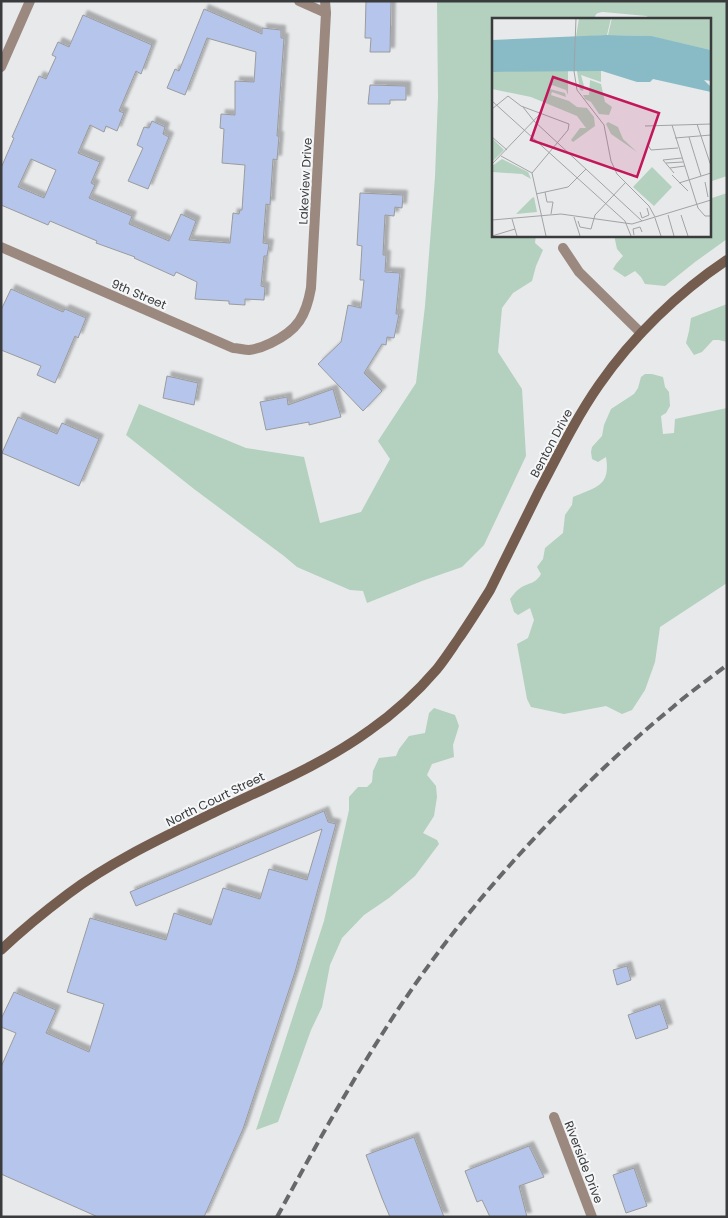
<svg xmlns="http://www.w3.org/2000/svg" width="728" height="1218" viewBox="0 0 728 1218" font-family="Poppins,sans-serif">
  <style>
    .green { fill: #b3d1be }
    .building { fill: #b6c5eb; stroke: #9b9b9d; fill-rule: evenodd; filter: url(#shadow) }
    .lines { fill: none; stroke-linecap: round; stroke-linejoin: round }
    .street { stroke: #9b8980; stroke-width: 10 }
    .secondary { stroke: #745c4f; stroke-width: 10 }
    .rail { stroke: #67686a; stroke-width: 4; stroke-dasharray: 10 5; stroke-linecap: butt }
    .labels { text-anchor: middle; dominant-baseline: central; stroke-width: 4; stroke-linejoin: round; paint-order: stroke }
    .street-label { font-size: 12px; fill: #3a3b3c; stroke: #f6f7f9 }
    .inset-road { fill: none; stroke: #a2a3a5; stroke-width: 1 }
    .view { fill: #c2185b; fill-opacity: 0.15; stroke: #c2185b; stroke-width: 2.5 }
    .inset-edge { fill: none; stroke: #3a3b3c; stroke-width: 2.5 }
  </style>
  <defs>
    <filter id="shadow"><feDropShadow dx="4.5" dy="-4.5" stdDeviation="1" flood-color="#0004"/></filter>
  </defs>
  <rect width="100%" height="100%" fill="#e8e9eb"/>
  <g class="green">
    <path d="M 437,1 L 727,1 L 727,176 L 709,182 L 709,19 L 648,19 L 647,16 L 603,12 C 597,13 595,13 595,19 L 493,19 L 493,235 L 536,235 L 535,243 L 543,250 L 536,266 L 532,281 L 513,293 L 502,308 L 498,352 L 522,389 L 526,456 L 484,545 L 462,567 L 422,581 L 367,603 L 363,591 L 350,590 L 297,567 L 284,556 L 194,489 L 126,435 L 139,404 L 246,448 L 304,457 L 320,523 L 361,512 L 390,459 L 378,441 L 416,383 L 425,306 L 435,177 L 438,97 Z"/>
    <path d="M 727,193 L 727,239 L 695,262 L 665,286 L 645,284 L 641,277 L 635,271 L 625,277 L 613,269 L 616,264 L 623,256 L 617,249 L 614,235 L 709,235 L 709,199 Z"/>
    <path d="M 727,304 L 727,342 L 719,340 L 713,340 L 702,352 L 694,355 L 686,343 L 689,331 L 691,318 Z"/>
    <path d="M 645,374 L 652,374 L 663,377 L 665,387 L 669,392 L 670,406 L 666,413 L 661,416 L 663,434 L 674,433 L 675,419 L 727,408 L 727,583 L 660,627 L 655,662 L 645,690 L 632,710 L 622,714 L 606,706 L 564,714 L 531,707 L 527,699 L 517,644 L 528,638 L 534,620 L 530,608 L 518,615 L 514,612 L 510,599 C 513,595 515,592 519,589 C 528,582 535,585 541,574 L 537,567 L 543,559 L 545,548 L 563,533 L 565,515 L 572,505 L 573,497 C 595,487 611,487 606,457 L 598,462 L 592,459 L 591,452 L 592,447 L 602,436 L 604,425 L 611,409 L 634,394 L 638,388 L 641,377 Z"/>
    <path d="M 434,708 L 455,715 L 459,726 L 453,745 L 454,757 L 432,764 L 427,775 L 436,786 L 437,797 L 434,816 L 423,833 L 437,840 L 439,844 L 415,876 L 389,898 L 364,915 L 342,938 L 330,965 L 322,1007 L 311,1030 L 278,1122 L 256,1130 L 324,921 L 349,810 L 349,797 L 358,787 L 367,787 L 372,782 L 373,771 L 379,758 L 396,756 L 399,749 L 409,736 L 425,733 L 429,713 Z"/>
  </g>
  <g class="building">
    <path d="M 366,1 L 391,1 L 390,52 L 370,52 L 371,38 L 365,38 Z"/>
    <path d="M 204,9 L 262,34 L 262,28 L 281,30 L 281,38 L 284,38 L 277,136 L 279,136 L 277,160 L 273,159 L 270,205 L 266,204 L 263,243 L 269,244 L 267,256 L 264,256 L 261,286 L 265,287 L 264,300 L 245,299 L 245,305 L 229,304 L 229,301 L 195,299 L 197,282 L 176,272 L 174,276 L 134,258 L 135,257 L 96,243 L 97,241 L 50,221 L 48,225 L 1,205 L 1,168 L 14,138 L 12,137 L 39,76 L 46,79 L 56,57 L 52,55 L 58,42 L 69,47 L 83,15 L 152,45 L 141,74 L 136,71 L 119,111 L 124,113 L 117,131 L 106,126 L 104,132 L 90,125 L 78,153 L 100,162 L 91,183 L 95,185 L 89,198 L 132,216 L 129,224 L 169,241 L 181,214 L 196,221 L 189,240 L 230,243 L 233,213 L 239,214 L 240,210 L 242,210 L 245,165 L 222,163 L 224,129 L 220,128 L 221,114 L 235,115 L 235,81 L 254,82 L 256,52 L 207,38 L 185,95 L 167,88 L 175,69 L 179,71 ZM 31,159 L 56,170 L 44,198 L 18,187 Z"/>
    <path d="M 370,85 L 406,86 L 406,100 L 390,100 L 390,104 L 368,104 Z"/>
    <path d="M 152,121 L 165,127 L 163,134 L 169,137 L 148,189 L 128,181 L 143,148 L 137,145 L 144,127 L 149,128 Z"/>
    <path d="M 360,193 L 403,195 L 402,208 L 395,207 L 394,216 L 385,215 L 383,255 L 386,255 L 385,272 L 400,273 L 396,314 L 399,314 L 394,338 L 387,337 L 386,345 L 382,344 L 364,373 L 382,391 L 363,411 L 318,364 L 341,342 L 348,305 L 361,308 L 364,280 L 360,280 L 362,246 L 357,245 Z"/>
    <path d="M 11,289 L 63,312 L 65,309 L 86,318 L 78,338 L 75,336 L 55,383 L 37,375 L 41,366 L 1,350 L 1,310 Z"/>
    <path d="M 167,376 L 198,383 L 194,405 L 163,398 Z"/>
    <path d="M 333,389 L 341,417 L 309,425 L 309,422 L 266,430 L 260,402 L 287,397 L 288,405 Z"/>
    <path d="M 18,417 L 57,434 L 62,423 L 99,439 L 79,486 L 2,453 Z"/>
    <path d="M 324,811 L 328,822 L 336,824 L 295,972 L 243,1129 L 204,1217 L 98,1217 L 1,1174 L 1,1067 L 16,1033 L 1,1027 L 1,1019 L 14,992 L 56,1010 L 46,1033 L 89,1052 L 104,1004 L 67,992 L 90,918 L 166,940 L 174,913 L 211,925 L 223,888 L 260,899 L 269,869 L 307,880 L 322,829 L 136,906 L 130,892 Z"/>
    <path d="M 627,966 L 631,980 L 617,985 L 613,970 Z"/>
    <path d="M 660,1004 L 668,1028 L 636,1039 L 628,1015 Z"/>
    <path d="M 414,1137 L 430,1180 L 444,1217 L 390,1217 L 382,1198 L 366,1155 Z"/>
    <path d="M 529,1146 L 544,1177 L 519,1186 L 527,1217 L 490,1217 L 482,1200 L 477,1202 L 465,1171 Z"/>
    <path d="M 634,1168 L 647,1206 L 626,1213 L 613,1175 Z"/>
  </g>
  <g class="lines">
    <g class="street">
      <path d="M 299,1 L 326,13"/>
      <path d="M 1,67 L 30,1"/>
      <path d="M 1,247 L 233,348 C 238,348 244,350 249,350 C 256,349 265,346 271,343 C 298,330 306,316 311,288 L 326,13 L 325,1"/>
      <path d="M 563,248 L 579,272 L 641,333"/>
      <path d="M 554,1117 L 592,1217"/>
    </g>
    <path class="secondary" d="M 1,950 C 22,930 44,912 68,894 C 112,861 164,837 213,813 C 267,787 322,765 370,730 C 393,714 419,690 437,669 C 445,659 452,648 459,638 C 470,622 480,606 490,590 C 506,557 523,524 539,491 C 558,455 576,418 599,385 C 632,337 679,292 727,260"/>
    <path class="rail" d="M 277,1217 C 315,1147 353,1078 397,1011 C 449,932 511,860 578,793 C 608,763 640,734 673,707 C 690,692 709,679 727,665"/>
  </g>
  <g class="labels">
    <g class="street-label">
      <text transform="translate(305 181) rotate(-87)">Lakeview Drive</text>
      <text transform="translate(139 294) rotate(23)">9th Street</text>
      <text transform="translate(551 443) rotate(-62)">Benton Drive</text>
      <text transform="translate(215 799) rotate(-26)">North Court Street</text>
      <text transform="translate(584 1162) rotate(69)">Riverside Drive</text>
    </g>
  </g>
  <g transform="translate(492 18)">
    <rect width="219" height="219" fill="#e8e9eb"/>
    <path d="M 87,0 L 119,0 L 115,17 L 84,19 ZM 120,0 L 219,0 L 219,32 L 156,18 L 116,17 ZM 21,53 L 76,53 L 76,77 L 74,72 L 60,67 L 58,71 L 73,75 L 74,79 L 60,74 L 59,77 L 77,83 L 85,89 L 95,90 L 102,99 L 103,108 L 81,124 L 79,122 L 88,110 L 94,110 L 85,98 L 39,79 L 0,71 L 0,54 ZM 109,53 L 109,64 L 89,57 L 92,68 L 91,73 L 88,72 L 85,53 ZM 98,62 L 109,66 L 113,84 L 120,89 L 117,97 L 107,96 L 99,84 L 93,81 L 91,77 L 97,77 ZM 116,104 L 126,109 L 131,121 L 145,134 L 119,116 L 114,106 ZM 0,120 L 12,132 L 0,144 ZM 10,141 L 36,154 L 39,161 L 30,156 L 0,154 L 0,148 ZM 160,149 L 180,169 L 162,188 L 141,169 ZM 42,179 L 45,194 L 24,196 L 40,180 Z" fill="#b3d1be"/>
    <path d="M 114,17 L 159,18 L 219,32 L 219,63 L 212,62 L 219,69 L 219,74 L 161,61 L 158,64 L 145,64 L 110,53 L 0,54 L 0,22 Z" fill="#88bbc6"/>
    <path class="inset-road" d="M 84,0 L 82,53 L 85,72 L 112,107 L 119,143 L 125,156 L 157,188 L 163,199M 0,83 L 133,203 L 139,218M 31,89 L 42,103 L 150,203M 0,91 L 16,78 L 29,88 L 77,106 L 76,112 L 40,155M 205,106 L 219,148M 180,107 L 206,190 L 213,198 L 219,198M 153,108 L 219,106M 0,119 L 15,132M 197,119 L 209,158M 183,120 L 219,117M 156,127 L 159,132 L 186,130M 9,138 L 40,155M 174,145 L 191,144M 0,146 L 50,94M 178,150 L 193,148M 40,155 L 54,218M 182,155 L 171,142 L 190,140M 180,157 L 196,173M 213,164 L 216,179M 187,165 L 219,155M 53,174 L 55,184 L 61,184 L 59,196M 44,176 L 76,169 L 94,151M 148,194 L 150,200 L 157,197 L 155,190M 176,197 L 182,218M 189,197 L 196,218M 82,199 L 88,218M 163,200 L 169,218M 20,201 L 25,218M 0,202 L 69,196 L 140,206 L 219,182M 86,203 L 88,209 L 99,211 L 103,197 L 133,165M 142,217 L 141,211 L 148,209 L 150,214M 0,218 L 23,211"/>
    <path class="view" d="M 61,59 L 167,95 L 145,159 L 39,122 Z"/>
    <rect width="219" height="219" class="inset-edge"/>
  </g>
  <rect width="728" height="1218" fill="none" stroke="#3a3b3c" stroke-width="5"/>
</svg>
